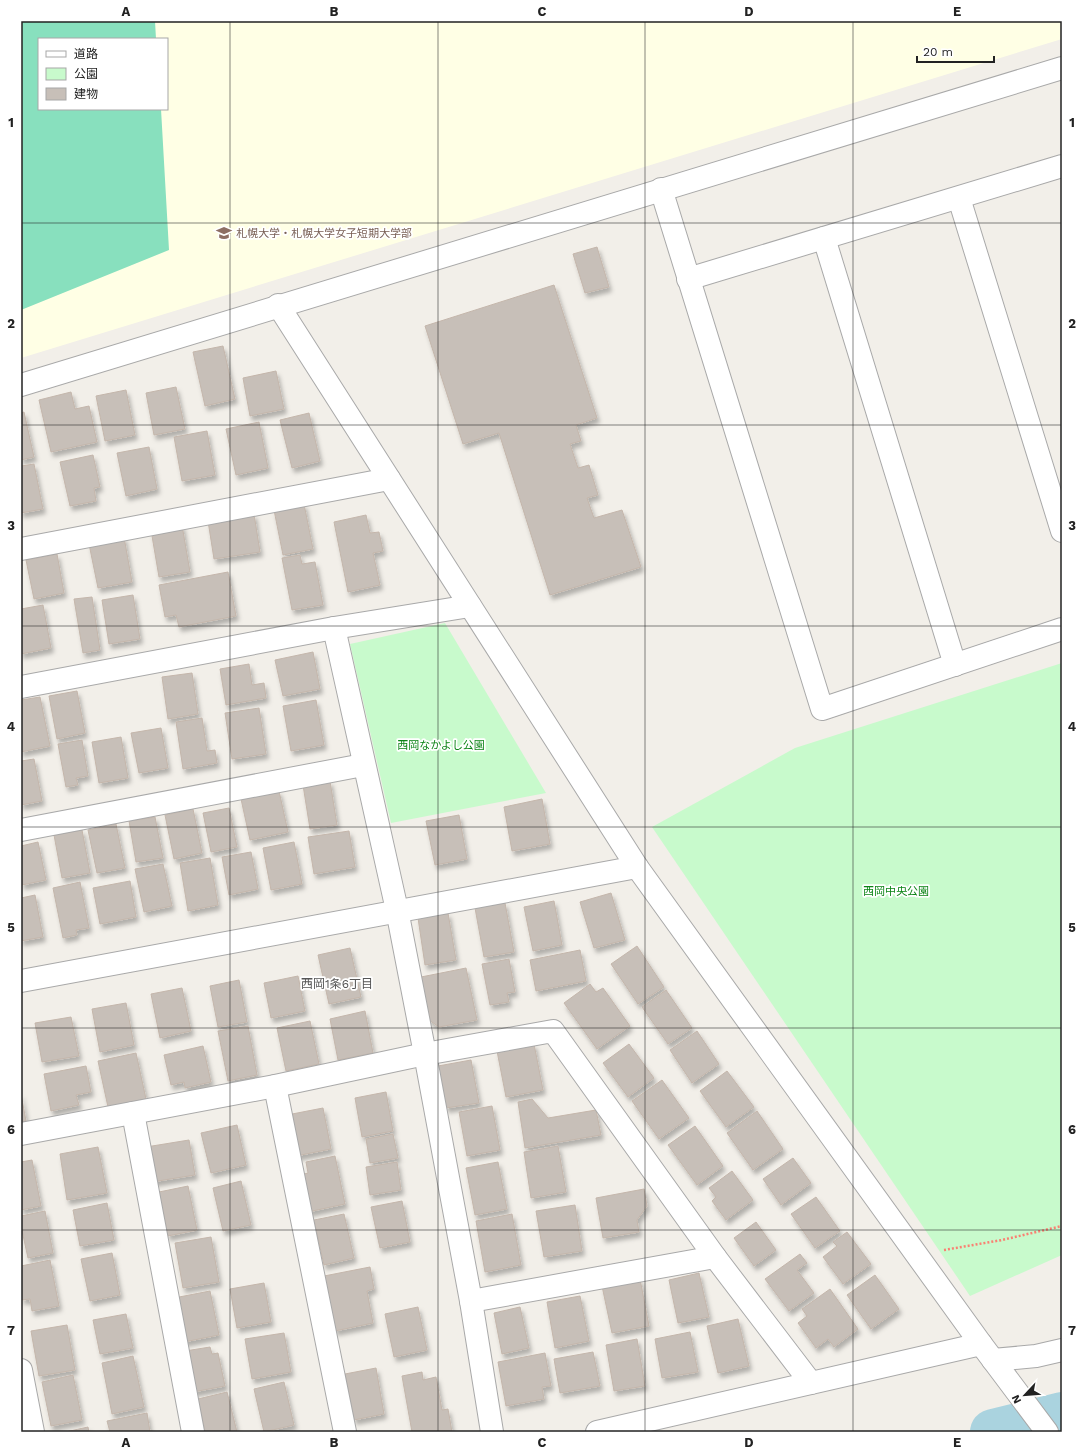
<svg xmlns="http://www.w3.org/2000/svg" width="1083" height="1453" viewBox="0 0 1083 1453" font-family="'Work Sans','Noto Sans JP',sans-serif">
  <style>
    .education { fill: #ffffe5; fill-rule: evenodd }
    .park { fill: #c8facc }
    .pitch { fill: #88e0be }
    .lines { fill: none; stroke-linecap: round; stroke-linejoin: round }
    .river { stroke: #aad3df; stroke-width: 46 }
    .building { fill: #c7bfb8; stroke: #c4b6ab; filter: url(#shadow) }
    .minor-casing { stroke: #a9a9a9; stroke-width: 24 }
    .path { stroke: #fa8072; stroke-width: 2.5; stroke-dasharray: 2 2; stroke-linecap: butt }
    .minor { stroke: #fff; stroke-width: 22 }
    .grid { fill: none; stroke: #222; stroke-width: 1; stroke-opacity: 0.55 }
    .labels { text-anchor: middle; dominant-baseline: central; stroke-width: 3.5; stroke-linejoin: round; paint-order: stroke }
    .education-label { font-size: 11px; fill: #785e54; stroke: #fff; text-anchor: start }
    .park-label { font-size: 11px; fill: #0c8416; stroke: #fff }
    .neighbourhood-label { font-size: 12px; fill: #555; stroke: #fff }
    .neatline { fill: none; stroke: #222; stroke-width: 1.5 }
    .grid-label { font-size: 13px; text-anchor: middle; font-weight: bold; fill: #222 }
  </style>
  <defs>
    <filter id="shadow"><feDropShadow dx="2.5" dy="4.5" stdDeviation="2" flood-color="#0004"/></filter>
  </defs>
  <rect width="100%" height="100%" fill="#f2efe9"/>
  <path class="education" d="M 21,21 L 1062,21 L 1062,39 L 21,358 ZM 39,39 L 167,39 L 167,109 L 39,109 Z"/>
  <g class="park">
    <path d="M 445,623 L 546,793 L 391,823 L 350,644 Z"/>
    <path d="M 1062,663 L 1062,1255 L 970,1296 L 652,827 L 795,748 Z"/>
  </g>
  <path class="pitch" d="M 21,21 L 155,21 L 156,39 L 39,39 L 39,109 L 161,109 L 169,250 L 21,310 Z"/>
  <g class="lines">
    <path class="river" d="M 993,1432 L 1062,1415"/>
  </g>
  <g class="building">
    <path d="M 597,247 L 609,287 L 585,293 L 573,254 Z"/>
    <path d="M 554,285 L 597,418 L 576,425 L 581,441 L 570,444 L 578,468 L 589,465 L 598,495 L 587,498 L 594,518 L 622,510 L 641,567 L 550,595 L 499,433 L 463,444 L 425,326 Z"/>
    <path d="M 223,346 L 235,399 L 205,406 L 193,352 Z"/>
    <path d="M 276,371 L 284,409 L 250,416 L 243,378 Z"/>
    <path d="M 176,387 L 185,429 L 154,435 L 146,393 Z"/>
    <path d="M 126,390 L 135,435 L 105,441 L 96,396 Z"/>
    <path d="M 71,392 L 75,409 L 89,406 L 97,442 L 51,452 L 39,400 Z"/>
    <path d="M 24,412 L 34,457 L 21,460 L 21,413 Z"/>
    <path d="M 309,413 L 320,461 L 292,468 L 280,420 Z"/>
    <path d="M 259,422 L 268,468 L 236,475 L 226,429 Z"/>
    <path d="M 207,431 L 215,475 L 182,481 L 174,437 Z"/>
    <path d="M 149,447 L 157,489 L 126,496 L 117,453 Z"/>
    <path d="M 93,455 L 100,487 L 94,488 L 96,501 L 70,506 L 60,462 Z"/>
    <path d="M 34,464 L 43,509 L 21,513 L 21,466 Z"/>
    <path d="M 304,504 L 313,549 L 283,555 L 274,510 Z"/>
    <path d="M 254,514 L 260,552 L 214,559 L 208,521 Z"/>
    <path d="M 366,515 L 370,533 L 379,532 L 383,551 L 373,553 L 380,585 L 348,592 L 334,522 Z"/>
    <path d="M 182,525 L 190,572 L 159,577 L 151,530 Z"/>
    <path d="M 124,537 L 132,582 L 98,588 L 89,544 Z"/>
    <path d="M 57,554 L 64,593 L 34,599 L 26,560 Z"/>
    <path d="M 300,555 L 302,564 L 315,562 L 323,605 L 292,610 L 282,558 Z"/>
    <path d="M 228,572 L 236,616 L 179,627 L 176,615 L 165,617 L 159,585 Z"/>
    <path d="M 133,595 L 140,639 L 109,644 L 102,600 Z"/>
    <path d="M 92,597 L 100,650 L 83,653 L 74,599 Z"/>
    <path d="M 43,605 L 51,648 L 21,654 L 21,609 Z"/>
    <path d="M 313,652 L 320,689 L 283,696 L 275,660 Z"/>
    <path d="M 249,664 L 252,685 L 264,683 L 266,698 L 226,705 L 220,669 Z"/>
    <path d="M 192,673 L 198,714 L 168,719 L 162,677 Z"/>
    <path d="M 77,691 L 85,733 L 57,739 L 49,696 Z"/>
    <path d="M 40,697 L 50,746 L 21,752 L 21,700 Z"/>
    <path d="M 316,700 L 324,745 L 291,751 L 283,706 Z"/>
    <path d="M 259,708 L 266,754 L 232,759 L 225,713 Z"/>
    <path d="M 202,718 L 207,751 L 215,750 L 217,763 L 183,769 L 176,722 Z"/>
    <path d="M 161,728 L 168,768 L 139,773 L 131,733 Z"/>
    <path d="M 121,737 L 128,778 L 99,783 L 92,742 Z"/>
    <path d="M 82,740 L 88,776 L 76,778 L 78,785 L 66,787 L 58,744 Z"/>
    <path d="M 34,759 L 42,801 L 21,805 L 21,761 Z"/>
    <path d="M 330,781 L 337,825 L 310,829 L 303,785 Z"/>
    <path d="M 279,791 L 288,832 L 250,840 L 241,799 Z"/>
    <path d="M 542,799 L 550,844 L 512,851 L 504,807 Z"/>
    <path d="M 229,808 L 237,847 L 211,852 L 203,813 Z"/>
    <path d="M 193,809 L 202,853 L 174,859 L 165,815 Z"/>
    <path d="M 459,815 L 467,859 L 435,865 L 426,821 Z"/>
    <path d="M 155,817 L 163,858 L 136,862 L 129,821 Z"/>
    <path d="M 116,824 L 125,868 L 97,873 L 88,830 Z"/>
    <path d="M 82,830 L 90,873 L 62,878 L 54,835 Z"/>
    <path d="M 349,831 L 355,867 L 314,874 L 308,837 Z"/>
    <path d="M 38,842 L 46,880 L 22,885 L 21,846 Z"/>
    <path d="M 294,842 L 302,884 L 271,890 L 263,848 Z"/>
    <path d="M 251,852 L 258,889 L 229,895 L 222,857 Z"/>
    <path d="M 210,858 L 218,905 L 188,911 L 180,863 Z"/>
    <path d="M 163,864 L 172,906 L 144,912 L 135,869 Z"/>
    <path d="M 130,881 L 136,917 L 100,924 L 93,888 Z"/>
    <path d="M 80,882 L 89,928 L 76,930 L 77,935 L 63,938 L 53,888 Z"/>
    <path d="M 611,893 L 625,940 L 594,948 L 580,902 Z"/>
    <path d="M 35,895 L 43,937 L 21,941 L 21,898 Z"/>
    <path d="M 554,901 L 562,945 L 533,951 L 524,907 Z"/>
    <path d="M 505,903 L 514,952 L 484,957 L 475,908 Z"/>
    <path d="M 448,913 L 456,960 L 425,965 L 418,918 Z"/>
    <path d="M 637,946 L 664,987 L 638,1004 L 611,964 Z"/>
    <path d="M 350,948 L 361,997 L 329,1004 L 318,955 Z"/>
    <path d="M 580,950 L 586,981 L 536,991 L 530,960 Z"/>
    <path d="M 509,959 L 515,992 L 507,993 L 509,1002 L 490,1005 L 482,964 Z"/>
    <path d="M 466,968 L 477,1020 L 439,1027 L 429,1020 L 421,977 Z"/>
    <path d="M 298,976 L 305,1011 L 271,1018 L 264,983 Z"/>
    <path d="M 239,980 L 247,1022 L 218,1027 L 210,986 Z"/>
    <path d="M 590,984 L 596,992 L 603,988 L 630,1026 L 597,1049 L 564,1003 Z"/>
    <path d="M 182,988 L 191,1031 L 160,1038 L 151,994 Z"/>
    <path d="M 666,990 L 692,1028 L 668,1044 L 642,1007 Z"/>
    <path d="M 126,1003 L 134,1045 L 100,1052 L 92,1009 Z"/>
    <path d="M 365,1011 L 373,1053 L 338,1060 L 330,1019 Z"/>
    <path d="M 71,1017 L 79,1056 L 42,1062 L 35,1023 Z"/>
    <path d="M 310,1021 L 319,1064 L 286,1071 L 277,1028 Z"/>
    <path d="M 248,1026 L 257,1075 L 228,1081 L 218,1031 Z"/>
    <path d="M 697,1031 L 719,1064 L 692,1083 L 670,1050 Z"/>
    <path d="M 534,1044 L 543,1090 L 506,1097 L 497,1051 Z"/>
    <path d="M 629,1044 L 654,1078 L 628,1097 L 603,1063 Z"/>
    <path d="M 203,1046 L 211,1082 L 185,1088 L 184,1082 L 171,1085 L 164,1055 Z"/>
    <path d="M 136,1053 L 146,1099 L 108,1107 L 98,1061 Z"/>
    <path d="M 471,1060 L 479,1103 L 446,1108 L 438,1066 Z"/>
    <path d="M 86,1066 L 91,1092 L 76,1095 L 79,1105 L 51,1111 L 44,1074 Z"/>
    <path d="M 727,1071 L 754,1107 L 726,1127 L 700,1091 Z"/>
    <path d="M 662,1080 L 689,1118 L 659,1139 L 632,1101 Z"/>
    <path d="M 386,1092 L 393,1131 L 362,1137 L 355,1098 Z"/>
    <path d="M 21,1094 L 26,1121 L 21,1122 Z"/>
    <path d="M 532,1099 L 548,1118 L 596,1110 L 601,1135 L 525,1148 L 518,1102 Z"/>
    <path d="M 492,1106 L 500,1150 L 467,1156 L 459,1112 Z"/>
    <path d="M 323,1108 L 331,1149 L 296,1156 L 287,1115 Z"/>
    <path d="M 757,1111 L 783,1149 L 753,1170 L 727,1133 Z"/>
    <path d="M 237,1125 L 246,1165 L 211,1173 L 201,1133 Z"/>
    <path d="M 695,1126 L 723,1166 L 697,1185 L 668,1145 Z"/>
    <path d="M 393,1134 L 398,1158 L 370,1163 L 366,1139 Z"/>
    <path d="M 189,1140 L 195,1175 L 152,1182 L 146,1147 Z"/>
    <path d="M 558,1146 L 566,1192 L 531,1198 L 524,1152 Z"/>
    <path d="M 98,1147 L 107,1193 L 67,1200 L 60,1154 Z"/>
    <path d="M 335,1156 L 345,1204 L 308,1212 L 300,1175 L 308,1173 L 306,1162 Z"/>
    <path d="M 793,1158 L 811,1183 L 781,1205 L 763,1179 Z"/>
    <path d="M 32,1160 L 41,1206 L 21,1210 L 21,1162 Z"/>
    <path d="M 397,1162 L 401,1190 L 370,1195 L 366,1167 Z"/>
    <path d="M 498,1162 L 507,1209 L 475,1215 L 466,1168 Z"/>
    <path d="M 732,1171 L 753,1200 L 726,1220 L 712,1201 L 716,1197 L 709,1188 Z"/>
    <path d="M 241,1181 L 251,1225 L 223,1231 L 213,1188 Z"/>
    <path d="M 188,1186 L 197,1230 L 168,1236 L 159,1192 Z"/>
    <path d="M 644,1189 L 647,1206 L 637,1220 L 639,1232 L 603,1238 L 596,1198 Z"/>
    <path d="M 816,1197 L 840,1231 L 815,1248 L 791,1214 Z"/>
    <path d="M 402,1201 L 410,1242 L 380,1248 L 371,1207 Z"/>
    <path d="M 107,1203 L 114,1240 L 80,1246 L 73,1210 Z"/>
    <path d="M 575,1205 L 582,1251 L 544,1257 L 536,1211 Z"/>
    <path d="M 45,1211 L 53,1253 L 28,1258 L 21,1226 L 21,1216 Z"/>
    <path d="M 344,1214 L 354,1258 L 324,1265 L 314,1220 Z"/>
    <path d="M 512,1214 L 521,1265 L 485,1272 L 476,1221 Z"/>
    <path d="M 756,1222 L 776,1250 L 754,1266 L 734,1238 Z"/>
    <path d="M 847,1232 L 871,1264 L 843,1284 L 823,1257 L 837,1246 L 833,1242 Z"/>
    <path d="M 211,1237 L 219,1282 L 183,1288 L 175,1243 Z"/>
    <path d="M 112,1253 L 120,1295 L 90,1301 L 81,1259 Z"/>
    <path d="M 800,1254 L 807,1263 L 797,1270 L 814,1293 L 789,1311 L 765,1279 Z"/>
    <path d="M 50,1260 L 59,1306 L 32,1311 L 30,1299 L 22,1300 L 21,1266 Z"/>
    <path d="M 370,1267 L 374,1289 L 367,1291 L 373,1323 L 335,1331 L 324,1276 Z"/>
    <path d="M 699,1273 L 709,1317 L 678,1323 L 669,1280 Z"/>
    <path d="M 875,1275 L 899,1309 L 871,1329 L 847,1295 Z"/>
    <path d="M 640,1279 L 649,1326 L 612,1333 L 602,1286 Z"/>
    <path d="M 264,1283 L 271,1322 L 237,1328 L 230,1289 Z"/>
    <path d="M 830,1289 L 858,1329 L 834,1347 L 828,1339 L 816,1348 L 798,1323 L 807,1316 L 802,1309 Z"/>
    <path d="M 210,1291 L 219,1335 L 184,1342 L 174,1298 Z"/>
    <path d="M 580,1296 L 589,1341 L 555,1348 L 547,1302 Z"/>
    <path d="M 418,1307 L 427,1350 L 394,1357 L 385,1314 Z"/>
    <path d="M 520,1307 L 529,1348 L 502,1354 L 494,1313 Z"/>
    <path d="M 126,1314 L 133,1348 L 100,1354 L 93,1320 Z"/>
    <path d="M 738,1319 L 749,1366 L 718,1373 L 707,1326 Z"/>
    <path d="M 67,1325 L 75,1370 L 39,1376 L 31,1331 Z"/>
    <path d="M 690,1332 L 698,1372 L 662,1378 L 655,1339 Z"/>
    <path d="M 284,1333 L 291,1372 L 252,1379 L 245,1339 Z"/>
    <path d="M 637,1339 L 645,1386 L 614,1391 L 606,1345 Z"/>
    <path d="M 210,1347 L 212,1354 L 218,1353 L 225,1386 L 193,1392 L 185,1351 Z"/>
    <path d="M 593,1352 L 600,1386 L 560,1393 L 554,1359 Z"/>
    <path d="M 545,1353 L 551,1386 L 542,1387 L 544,1399 L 506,1406 L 498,1362 Z"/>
    <path d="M 133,1356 L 144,1407 L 112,1414 L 102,1363 Z"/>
    <path d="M 376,1368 L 384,1414 L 354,1420 L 345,1374 Z"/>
    <path d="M 422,1372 L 423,1380 L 436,1377 L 442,1410 L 448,1409 L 452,1432 L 412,1432 L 402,1376 Z"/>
    <path d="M 73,1375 L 82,1420 L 51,1426 L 42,1382 Z"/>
    <path d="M 284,1382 L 294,1425 L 264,1432 L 254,1389 Z"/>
    <path d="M 227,1392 L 237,1432 L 205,1432 L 198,1399 Z"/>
    <path d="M 147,1413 L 150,1432 L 110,1432 L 107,1421 Z"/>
    <path d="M 88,1427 L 89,1432 L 65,1432 Z"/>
  </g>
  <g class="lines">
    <g class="minor-casing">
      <g id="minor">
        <path d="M 661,189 L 822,709 L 1062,629"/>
        <path d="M 959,198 L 1062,531"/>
        <path d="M 824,238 L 955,665"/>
        <path d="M 688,279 L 1062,166"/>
        <path d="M 278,305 L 637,867 L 981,1344 L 1047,1432"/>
        <path d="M 21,385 L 1062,68"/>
        <path d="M 21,549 L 389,479"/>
        <path d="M 334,628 L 397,910 L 425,1054 L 471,1301 L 492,1432"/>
        <path d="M 21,687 L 334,628 L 470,606"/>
        <path d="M 21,830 L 363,765"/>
        <path d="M 21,981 L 637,867"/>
        <path d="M 275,1086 L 345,1432"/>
        <path d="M 133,1113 L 193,1432"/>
        <path d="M 21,1134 L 275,1086 L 425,1054 L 553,1031 L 715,1257 L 811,1383"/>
        <path d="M 471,1301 L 715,1257"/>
        <path d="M 993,1360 L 1036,1356 L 1062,1350"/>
        <path d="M 21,1370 L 33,1432"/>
        <path d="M 597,1432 L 981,1344"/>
      </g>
    </g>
    <path class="path" d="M 944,1250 L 1002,1240 L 1062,1226"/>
    <use href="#minor" class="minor"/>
  </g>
  <path class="grid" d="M 230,21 L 230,1432M 438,21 L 438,1432M 645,21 L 645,1432M 853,21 L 853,1432M 21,223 L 1062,223M 21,425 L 1062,425M 21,626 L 1062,626M 21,827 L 1062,827M 21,1028 L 1062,1028M 21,1230 L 1062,1230"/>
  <defs>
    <g id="university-bare" transform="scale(1.2)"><path d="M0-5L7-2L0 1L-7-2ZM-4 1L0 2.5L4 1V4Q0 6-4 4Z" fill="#8d6e63" stroke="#fff" stroke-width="2.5" paint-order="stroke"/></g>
  </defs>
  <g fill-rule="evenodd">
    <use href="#university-bare" x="224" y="233"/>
  </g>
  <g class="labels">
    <g class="education-label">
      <text x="236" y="233">札幌大学・札幌大学女子短期大学部</text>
    </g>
    <g class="park-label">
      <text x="441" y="745">西岡なかよし公園</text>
      <text x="896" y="891">西岡中央公園</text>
    </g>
    <g class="neighbourhood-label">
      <text x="337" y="984">西岡1条6丁目</text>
    </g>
  </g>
  <rect width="1083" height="1453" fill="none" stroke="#ffffff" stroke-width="44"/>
  <rect x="38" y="38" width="130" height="72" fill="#ffffff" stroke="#a7a7a7"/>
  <rect x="46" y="51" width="20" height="6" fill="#ffffff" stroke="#a7a7a7"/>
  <text x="74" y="58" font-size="12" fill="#222222">道路</text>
  <rect x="46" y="68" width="20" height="12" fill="#c8facc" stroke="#a7a7a7"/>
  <text x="74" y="78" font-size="12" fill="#222222">公園</text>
  <rect x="46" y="88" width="20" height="12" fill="#c7bfb8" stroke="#a7a7a7"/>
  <text x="74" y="98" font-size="12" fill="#222222">建物</text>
  <g transform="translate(1025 1395) rotate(244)" stroke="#ffffff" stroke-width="3" paint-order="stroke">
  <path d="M0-3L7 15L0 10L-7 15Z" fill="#222222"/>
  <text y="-6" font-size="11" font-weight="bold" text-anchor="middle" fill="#222222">N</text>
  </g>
  <path d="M917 56v6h77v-6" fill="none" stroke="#222222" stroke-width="2"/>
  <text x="923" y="56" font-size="12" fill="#222222" stroke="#ffffff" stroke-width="3" paint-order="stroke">20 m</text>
  <rect x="22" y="22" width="1039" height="1409" class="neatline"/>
  <g class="grid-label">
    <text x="126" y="16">A</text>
    <text x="334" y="16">B</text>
    <text x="542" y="16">C</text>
    <text x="749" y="16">D</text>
    <text x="957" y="16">E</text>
    <text x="11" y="127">1</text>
    <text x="1072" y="127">1</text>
    <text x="11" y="328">2</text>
    <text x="1072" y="328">2</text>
    <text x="11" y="530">3</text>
    <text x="1072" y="530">3</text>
    <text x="11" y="731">4</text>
    <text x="1072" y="731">4</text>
    <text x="11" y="932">5</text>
    <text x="1072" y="932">5</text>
    <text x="11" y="1134">6</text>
    <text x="1072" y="1134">6</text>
    <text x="11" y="1335">7</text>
    <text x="1072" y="1335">7</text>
    <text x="126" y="1447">A</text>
    <text x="334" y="1447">B</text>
    <text x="542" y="1447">C</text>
    <text x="749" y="1447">D</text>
    <text x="957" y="1447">E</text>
  </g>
</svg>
